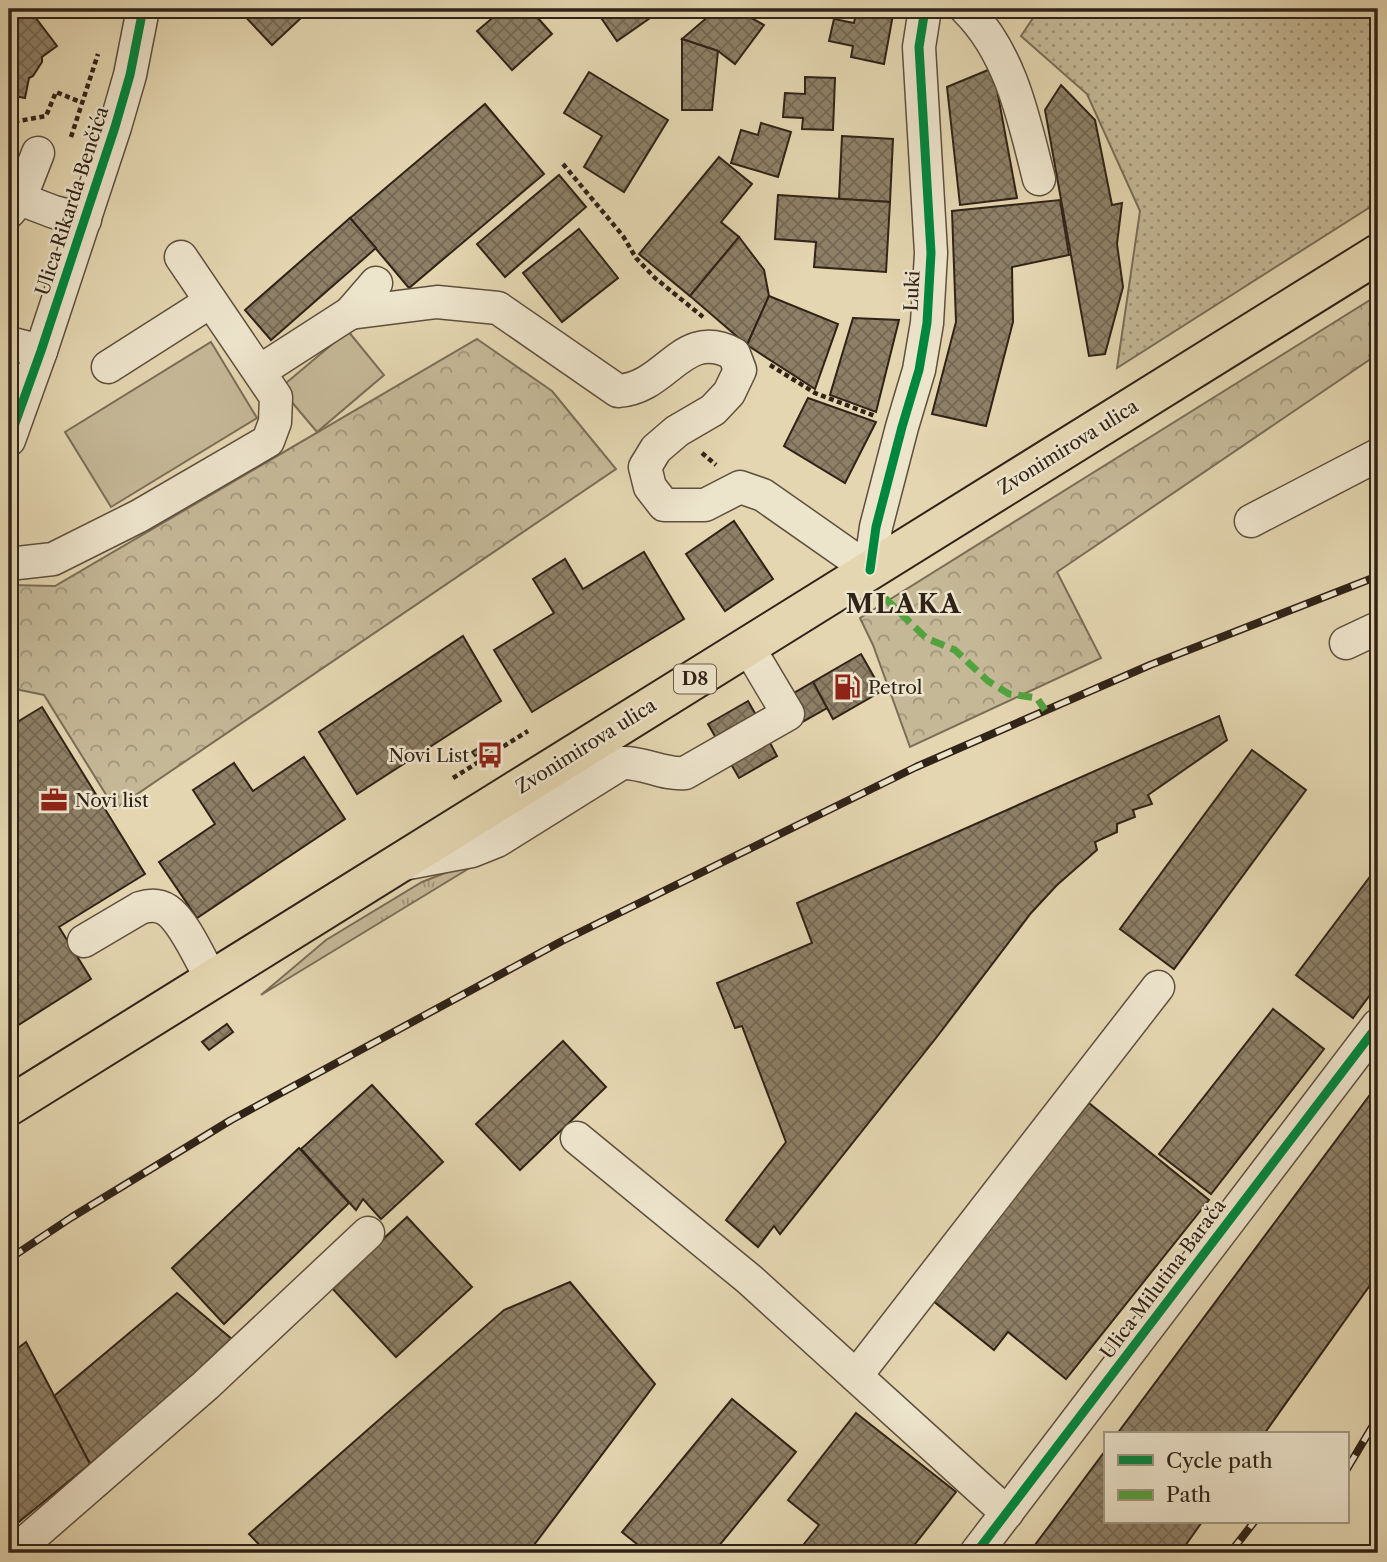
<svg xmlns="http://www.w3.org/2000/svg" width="1387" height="1562" viewBox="0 0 1387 1562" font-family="'Libre Caslon Text',serif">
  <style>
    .grass { fill: url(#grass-tufts); stroke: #7a6e57; stroke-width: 2 }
    .forest { fill: url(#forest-crowns); stroke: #7a6e57; stroke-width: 2 }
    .garden { fill: url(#garden-dots); stroke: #7a6e57; stroke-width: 2 }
    .pitch { fill: #c5b897; stroke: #7a6e57; stroke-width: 2 }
    .building { fill: url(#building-cross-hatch); stroke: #302317; stroke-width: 2 }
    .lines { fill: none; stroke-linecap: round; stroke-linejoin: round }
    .minor-casing { stroke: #5d503e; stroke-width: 35 }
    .major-casing { stroke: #302317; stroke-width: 42 }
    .path { stroke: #302317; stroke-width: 4.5; stroke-dasharray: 5 3.5; stroke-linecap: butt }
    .minor { stroke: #ede4cc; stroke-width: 32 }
    .major { stroke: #e4d6b1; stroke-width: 38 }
    .rail-casing { stroke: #302317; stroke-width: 8 }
    .rail { stroke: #ede4cc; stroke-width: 5; stroke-dasharray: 16; stroke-linecap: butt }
    .quiet { stroke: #52a240; stroke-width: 7; stroke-dasharray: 14 7; stroke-linecap: butt }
    .cycleway-casing { stroke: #ede4cc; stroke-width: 13 }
    .cycleway { stroke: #00873e; stroke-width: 9 }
    .labels { text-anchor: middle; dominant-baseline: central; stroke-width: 5; stroke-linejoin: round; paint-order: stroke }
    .shield { fill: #ede4cc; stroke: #695d4d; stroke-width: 2 }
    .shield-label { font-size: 18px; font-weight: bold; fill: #302317 }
    .street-label { font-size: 19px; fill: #302317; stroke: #ede4cc }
    .poi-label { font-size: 19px; fill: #302317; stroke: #ede4cc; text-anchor: start }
    .district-label { font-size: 26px; font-weight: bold; letter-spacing: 2px; fill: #302317; stroke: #ede4cc }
  </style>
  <defs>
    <pattern id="grass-tufts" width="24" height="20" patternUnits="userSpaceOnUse" patternTransform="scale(1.75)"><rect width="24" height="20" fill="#c5b897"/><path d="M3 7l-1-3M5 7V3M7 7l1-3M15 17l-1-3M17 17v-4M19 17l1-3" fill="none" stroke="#a0957a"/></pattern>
    <pattern id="forest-crowns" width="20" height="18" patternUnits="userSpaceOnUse" patternTransform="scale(1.75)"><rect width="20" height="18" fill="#c5b897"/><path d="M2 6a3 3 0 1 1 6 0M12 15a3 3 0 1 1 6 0" fill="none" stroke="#a0957a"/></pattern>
    <pattern id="garden-dots" width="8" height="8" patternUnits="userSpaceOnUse" patternTransform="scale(1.75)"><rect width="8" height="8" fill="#c5b897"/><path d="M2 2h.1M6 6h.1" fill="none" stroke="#a0957a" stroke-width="1.8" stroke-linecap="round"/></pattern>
    <pattern id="building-cross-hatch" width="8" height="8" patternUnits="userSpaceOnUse" patternTransform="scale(1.75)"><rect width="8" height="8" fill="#8e8067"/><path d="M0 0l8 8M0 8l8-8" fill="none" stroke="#746854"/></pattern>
  </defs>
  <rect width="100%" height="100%" fill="#e4d6b1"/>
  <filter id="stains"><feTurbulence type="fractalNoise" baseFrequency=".00286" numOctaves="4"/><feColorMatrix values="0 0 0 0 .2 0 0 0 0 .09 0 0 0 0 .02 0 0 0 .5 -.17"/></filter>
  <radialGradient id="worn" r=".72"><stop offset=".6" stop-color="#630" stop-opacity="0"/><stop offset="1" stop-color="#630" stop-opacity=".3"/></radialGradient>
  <path class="grass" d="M 491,855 L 261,995 L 326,940 L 422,882 Z"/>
  <g class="forest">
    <path d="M 1378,295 L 1378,354 L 1057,572 L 1101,658 L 910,747 L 873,645 L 860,618 Z"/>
    <path d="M 477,339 L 552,391 L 616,469 L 115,809 L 44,695 L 20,690 L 9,684 L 9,585 L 55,586 Z"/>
  </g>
  <path class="garden" d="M 1039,9 L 1378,9 L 1378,202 L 1117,368 L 1140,211 L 1087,94 L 1021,36 Z"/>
  <g class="pitch">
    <path d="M 348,331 L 384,375 L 317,432 L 280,388 Z"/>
    <path d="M 211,342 L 257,418 L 111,507 L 65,432 Z"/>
  </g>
  <g class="building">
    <path d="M 9,9 L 29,9 L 57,46 L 42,57 L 42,62 L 33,76 L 29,78 L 25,98 L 9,95 Z"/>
    <path d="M 238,9 L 292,9 L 301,18 L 272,45 Z"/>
    <path d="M 503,9 L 530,9 L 552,34 L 512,70 L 477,31 Z"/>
    <path d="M 595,9 L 663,9 L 617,41 Z"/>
    <path d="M 717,9 L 735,9 L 764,25 L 735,64 L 718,51 L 682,39 Z"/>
    <path d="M 857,9 L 894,9 L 884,64 L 851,57 L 853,46 L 829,41 L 834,19 L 854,23 Z"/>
    <path d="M 682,39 L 718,51 L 712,110 L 682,110 Z"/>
    <path d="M 993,68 L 1017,198 L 960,205 L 947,87 Z"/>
    <path d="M 589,72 L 668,120 L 624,192 L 584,167 L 602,136 L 564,113 Z"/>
    <path d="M 805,77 L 835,78 L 833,130 L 802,129 L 803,118 L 783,117 L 785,93 L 805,94 Z"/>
    <path d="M 1061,85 L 1095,120 L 1112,205 L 1122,203 L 1117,244 L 1123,287 L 1105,354 L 1089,356 L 1045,110 Z"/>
    <path d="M 485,104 L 544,174 L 409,288 L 350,218 Z"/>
    <path d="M 761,123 L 791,132 L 778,177 L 731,163 L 741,130 L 758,135 Z"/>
    <path d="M 842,136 L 893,139 L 890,202 L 839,199 Z"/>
    <path d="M 719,157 L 752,184 L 721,222 L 739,237 L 690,296 L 639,254 Z"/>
    <path d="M 559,175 L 586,207 L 505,277 L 477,244 Z"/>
    <path d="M 778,195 L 890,202 L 886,272 L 814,267 L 816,242 L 775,239 Z"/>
    <path d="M 1060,200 L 1069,255 L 1012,267 L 1013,322 L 986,426 L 932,414 L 956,322 L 952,211 Z"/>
    <path d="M 350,218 L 376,248 L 271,340 L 245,310 Z"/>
    <path d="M 579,229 L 618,278 L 562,322 L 523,273 Z"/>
    <path d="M 739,237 L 764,270 L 769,296 L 747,345 L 690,296 Z"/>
    <path d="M 769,296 L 838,324 L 815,389 L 747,345 Z"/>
    <path d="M 853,318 L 899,320 L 876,412 L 830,395 Z"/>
    <path d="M 808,398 L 876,422 L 845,483 L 784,446 Z"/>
    <path d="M 734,521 L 773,579 L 725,611 L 686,554 Z"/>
    <path d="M 644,552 L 684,619 L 532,712 L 494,650 L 554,613 L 533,579 L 565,559 L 583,589 Z"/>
    <path d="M 463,636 L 501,701 L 357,794 L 319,732 Z"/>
    <path d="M 861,654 L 882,691 L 833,719 L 813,682 Z"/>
    <path d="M 813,682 L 827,708 L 769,741 L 777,756 L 739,778 L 708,724 L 748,701 L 756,715 Z"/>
    <path d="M 42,707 L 145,874 L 59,927 L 91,979 L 9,1031 L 9,727 Z"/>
    <path d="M 1219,716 L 1227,740 L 1148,795 L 1152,804 L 1133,810 L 1135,817 L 1117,824 L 1117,832 L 1095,842 L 1097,850 L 1057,885 L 1031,913 L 936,1038 L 780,1234 L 774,1226 L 758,1247 L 726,1220 L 786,1142 L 742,1026 L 735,1028 L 717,983 L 812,943 L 797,903 Z"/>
    <path d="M 485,744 L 488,749 L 475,756 L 472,752 Z"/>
    <path d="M 1252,750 L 1306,790 L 1174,969 L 1120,929 Z"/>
    <path d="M 304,757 L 345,819 L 197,918 L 159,862 L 215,824 L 193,790 L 234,763 L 253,791 Z"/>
    <path d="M 1378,866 L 1378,984 L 1353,1018 L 1296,975 Z"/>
    <path d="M 1273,1009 L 1324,1049 L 1211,1194 L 1159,1154 Z"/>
    <path d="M 227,1024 L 233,1032 L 209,1050 L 202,1042 Z"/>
    <path d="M 563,1041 L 606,1087 L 520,1170 L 476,1124 Z"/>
    <path d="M 1378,1084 L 1378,1274 L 1264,1434 L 1117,1434 Z"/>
    <path d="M 372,1085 L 443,1162 L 381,1219 L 363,1199 L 356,1210 L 301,1149 Z"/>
    <path d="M 1089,1103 L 1209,1200 L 1066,1379 L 1008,1332 L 994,1350 L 932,1300 Z"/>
    <path d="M 299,1148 L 349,1203 L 224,1324 L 172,1268 Z"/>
    <path d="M 407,1217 L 472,1287 L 396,1357 L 331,1287 Z"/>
    <path d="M 570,1282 L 655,1384 L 528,1553 L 267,1553 L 249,1534 L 504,1310 Z"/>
    <path d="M 177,1293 L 239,1345 L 90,1464 L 54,1396 Z"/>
    <path d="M 26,1342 L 90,1464 L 9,1530 L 9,1355 Z"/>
    <path d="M 732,1399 L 796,1452 L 713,1553 L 648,1553 L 622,1532 Z"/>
    <path d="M 856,1413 L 956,1492 L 908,1553 L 797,1553 L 819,1525 L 788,1500 Z"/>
    <path d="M 1105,1451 L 1105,1522 L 1202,1522 L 1180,1553 L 1029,1553 Z"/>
  </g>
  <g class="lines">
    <g class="minor-casing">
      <g id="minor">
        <path d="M 966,9 C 1011,53 1024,120 1039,179"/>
        <path d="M 20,199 L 38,153"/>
        <path d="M 9,212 L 20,199 L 54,212 L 85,220"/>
        <path d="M 350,313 L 437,302 L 498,308 L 618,391 C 668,388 682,326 734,354 L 740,370 L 729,393 L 713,410 L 677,431 L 656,449 L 645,467 L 650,487 L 664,505 L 705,505 L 740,487 L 763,495 L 870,570 L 876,527 L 902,427 L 919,370 L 927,323 L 931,253 L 919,47 L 925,9"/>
        <path d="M 9,343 L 41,351"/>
        <path d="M 108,367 L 210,302"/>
        <path d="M 260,371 L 350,313 L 376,283"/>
        <path d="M 9,440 L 41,351 L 115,127 L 130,75 L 143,9"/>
        <path d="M 1251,521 L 1378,455"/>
        <path d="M 9,564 L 53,559 L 139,516 L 268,441 L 275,422 L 276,397 L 181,257"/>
        <path d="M 1346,643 L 1378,628"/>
        <path d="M 403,864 L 472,851 L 497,841 L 622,763 C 644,762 663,775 685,773 L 788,714 L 747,645"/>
        <path d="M 84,941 L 140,908 C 149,905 158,904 167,910 C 184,921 201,961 212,980"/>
        <path d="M 577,1138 L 749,1279 L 1007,1513"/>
        <path d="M 856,1376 L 1158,987"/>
        <path d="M 13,1553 L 206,1385 L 368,1233"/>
        <path d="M 976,1553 L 1378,1025"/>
      </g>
    </g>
    <g class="major-casing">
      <path id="major" d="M 9,1106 L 1378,254"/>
    </g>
    <g class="path">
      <path d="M 9,128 L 13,122 L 46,116 L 56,92 L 78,101"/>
      <path d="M 71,137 L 98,54"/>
      <path d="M 563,164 L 623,236 L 636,258 L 655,278 L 703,317"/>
      <path d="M 770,365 L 815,393 L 875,416"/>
      <path d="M 702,453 L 716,465"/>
      <path d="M 453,778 L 528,731"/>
    </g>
    <use href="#minor" class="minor"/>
    <use href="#major" class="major"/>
    <g class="rail-casing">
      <g id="rail">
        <path d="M 9,1259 L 72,1217 L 231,1120 L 562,941 L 916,767 L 1150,665 L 1378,576"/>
        <path d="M 1347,1469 L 1378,1417"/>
        <path d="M 1230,1553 L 1254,1522"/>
      </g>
    </g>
    <use href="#rail" class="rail"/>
    <path class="quiet" d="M 885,598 L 926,638 L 955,650 L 988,681 L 1009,694 L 1037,698 L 1045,710"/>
    <g class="cycleway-casing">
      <g id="cycleway">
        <path d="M 9,440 L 41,351 L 115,127 L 130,75 L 143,9"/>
        <path d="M 870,570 L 876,527 L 902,427 L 919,370 L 927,323 L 931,253 L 919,47 L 925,9"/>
        <path d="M 976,1553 L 1378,1025"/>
      </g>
    </g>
    <use href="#cycleway" class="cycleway"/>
  </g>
  <defs>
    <g id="fuel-bare" transform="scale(2.1)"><path d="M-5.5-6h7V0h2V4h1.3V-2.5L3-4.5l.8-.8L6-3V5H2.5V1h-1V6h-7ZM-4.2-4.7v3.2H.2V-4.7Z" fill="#8f2418" stroke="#ede4cc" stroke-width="2.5" paint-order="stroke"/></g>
    <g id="bus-bare" transform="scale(2.1)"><path d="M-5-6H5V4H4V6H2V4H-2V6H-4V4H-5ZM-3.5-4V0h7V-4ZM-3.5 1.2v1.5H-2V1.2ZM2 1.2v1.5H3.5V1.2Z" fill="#8f2418" stroke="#ede4cc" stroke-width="2.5" paint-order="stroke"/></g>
    <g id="office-bare" transform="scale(2.1)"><path d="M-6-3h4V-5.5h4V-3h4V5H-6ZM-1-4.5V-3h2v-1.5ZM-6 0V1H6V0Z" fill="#8f2418" stroke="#ede4cc" stroke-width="2.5" paint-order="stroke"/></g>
  </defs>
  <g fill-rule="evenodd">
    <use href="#fuel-bare" x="847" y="687"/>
    <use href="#bus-bare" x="490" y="755"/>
    <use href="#office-bare" x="54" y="800"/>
  </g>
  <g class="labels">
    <rect class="shield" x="674" y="664.5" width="42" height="29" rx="5"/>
    <g class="shield-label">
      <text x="695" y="679">D8</text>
    </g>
    <g class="street-label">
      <text transform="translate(72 201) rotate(-72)">Ulica Rikarda Benčića</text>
      <text transform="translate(912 291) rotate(-87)">Luki</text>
      <text transform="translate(1068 447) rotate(-32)">Zvonimirova ulica</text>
      <text transform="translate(586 746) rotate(-32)">Zvonimirova ulica</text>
      <text transform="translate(1163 1279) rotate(-53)">Ulica Milutina Barača</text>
    </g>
    <g class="poi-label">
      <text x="868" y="687">Petrol</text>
      <text x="469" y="755" text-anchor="end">Novi List</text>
      <text x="75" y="800">Novi list</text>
    </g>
    <g class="district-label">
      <text x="904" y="604">MLAKA</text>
    </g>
  </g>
  <rect width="1387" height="1562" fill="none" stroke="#e4d6b1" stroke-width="35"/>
  <rect x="10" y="10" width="1366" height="1541" fill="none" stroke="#302317" stroke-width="3.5"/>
  <rect x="18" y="18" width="1352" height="1527" fill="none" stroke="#302317" stroke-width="2"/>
  <rect x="1104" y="1432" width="245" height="91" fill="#ede4cc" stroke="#a19784" stroke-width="2"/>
  <rect x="1118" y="1455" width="35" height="10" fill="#00873e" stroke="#a19784" stroke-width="2"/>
  <text x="1166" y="1468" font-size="21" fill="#302317">Cycle path</text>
  <rect x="1118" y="1490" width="35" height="10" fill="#52a240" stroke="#a19784" stroke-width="2"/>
  <text x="1166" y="1502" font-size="21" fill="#302317">Path</text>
  <rect width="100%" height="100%" filter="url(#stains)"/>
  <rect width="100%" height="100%" fill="url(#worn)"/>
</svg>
